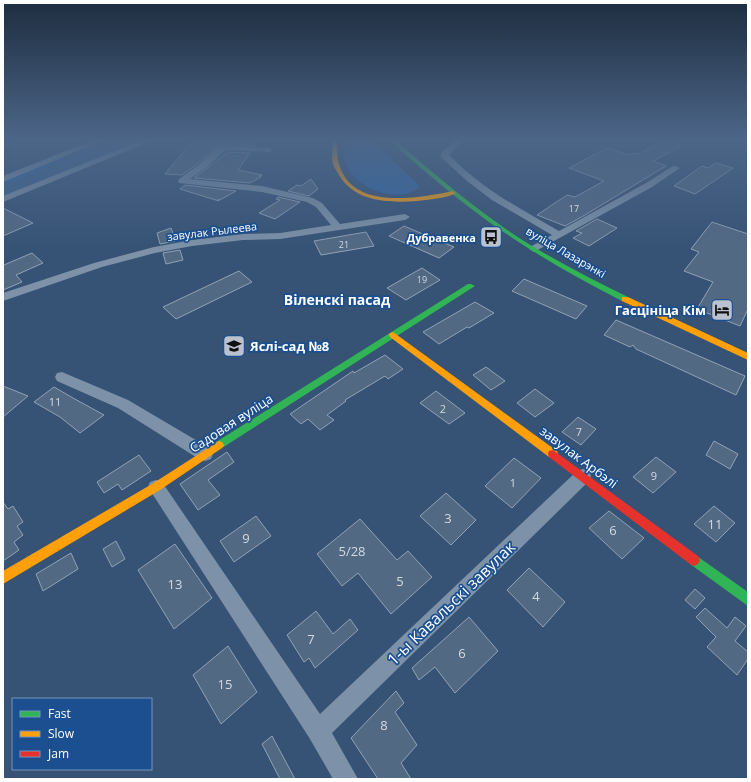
<svg xmlns="http://www.w3.org/2000/svg" width="751" height="782" viewBox="0 0 751 782" font-family="'Open Sans',sans-serif">
  <style>
    .green { fill: #2f66a5 }
    .lines { fill: none; stroke-linecap: round; stroke-linejoin: round }
    .river { fill: #3b618d; fill-rule: evenodd }
    .building { fill: #526984; stroke: #92a2b6 }
    .lane { fill: #7d92a8; fill-rule: evenodd }
    .street { fill: #7d92a8; fill-rule: evenodd }
    .fast { fill: #30b455; fill-rule: evenodd }
    .slow { fill: #ff9f0a; fill-rule: evenodd }
    .jam { fill: #e5322d; fill-rule: evenodd }
    .labels { text-anchor: middle; dominant-baseline: central; stroke-width: 3.5; stroke-linejoin: round; paint-order: stroke }
    .far-number-label { font-size: 9px; fill: #d4dae0 }
    .far-street-label { font-size: 11px; fill: #fff; stroke: #1b4f8f }
    .far-poi-label { font-size: 11px; font-weight: bold; fill: #fff; stroke: #1b4f8f; text-anchor: end }
    .number-label { font-size: 11px; fill: #d4dae0 }
    .poi-label { font-size: 13px; font-weight: bold; fill: #fff; stroke: #1b4f8f; text-anchor: end }
    .street-label { font-size: 13px; fill: #fff; stroke: #1b4f8f }
    .near-number-label { font-size: 13px; fill: #d4dae0 }
    .neighbourhood-label { font-size: 14px; font-weight: bold; fill: #fff; stroke: #1b4f8f }
    .near-street-label { font-size: 16px; fill: #fff; stroke: #1b4f8f }
  </style>
  <rect width="100%" height="100%" fill="#365274"/>
  <g class="green">
    <path d="M 111,139 L 143,139 L 3,197 L 3,181 Z"/>
    <path d="M 345,139 L 370,139 L 418,184 L 419,188 C 414,190 410,194 405,194 C 382,198 352,184 345,161 C 343,154 345,146 345,139 Z"/>
  </g>
  <g class="lines">
    <path class="river" d="M 117,139 L 140,139 L 138,143 L 3,198 L 3,185 Z"/>
  </g>
  <g class="building">
    <path d="M 194,139 L 259,139 L 254,146 L 227,144 L 216,148 L 200,162 L 182,175 L 165,174 Z"/>
    <path d="M 669,139 L 676,139 L 680,147 L 653,161 L 666,166 L 585,215 L 565,226 L 537,215 L 567,195 L 575,197 L 604,181 L 569,168 L 607,148 L 629,155 L 635,153 L 638,154 Z"/>
    <path d="M 228,152 L 250,153 L 238,170 L 262,175 L 259,176 L 261,177 L 250,183 L 194,178 Z"/>
    <path d="M 716,163 L 733,168 L 695,194 L 674,186 L 702,166 L 708,168 Z"/>
    <path d="M 311,179 L 318,189 L 309,196 L 288,191 L 297,185 L 301,186 Z"/>
    <path d="M 185,185 L 236,191 L 220,200 L 218,199 L 219,201 L 180,189 Z"/>
    <path d="M 278,197 L 300,202 L 275,219 L 259,213 L 280,200 L 276,199 Z"/>
    <path d="M 3,208 L 33,223 L 3,236 Z"/>
    <path d="M 597,219 L 617,228 L 589,246 L 573,238 L 582,233 L 576,231 Z"/>
    <path d="M 712,222 L 748,234 L 748,309 L 740,326 L 697,309 L 713,282 L 684,271 L 699,252 L 691,249 Z"/>
    <path d="M 404,226 L 454,247 L 439,258 L 389,236 Z"/>
    <path d="M 171,228 L 176,241 L 160,244 L 157,233 Z"/>
    <path d="M 366,232 L 374,246 L 321,255 L 314,241 Z"/>
    <path d="M 180,250 L 183,260 L 166,264 L 163,253 Z"/>
    <path d="M 32,253 L 43,263 L 16,275 L 22,282 L 3,290 L 3,263 L 4,265 Z"/>
    <path d="M 422,268 L 440,280 L 406,300 L 387,288 Z"/>
    <path d="M 239,271 L 252,282 L 176,319 L 163,307 Z"/>
    <path d="M 524,279 L 587,306 L 576,319 L 512,291 Z"/>
    <path d="M 475,302 L 494,313 L 469,328 L 467,327 L 439,344 L 423,332 Z"/>
    <path d="M 616,320 L 745,376 L 736,395 L 636,349 L 633,345 L 630,347 L 604,335 Z"/>
    <path d="M 385,355 L 403,369 L 388,379 L 385,376 L 345,400 L 346,401 L 327,415 L 334,420 L 320,430 L 308,419 L 301,424 L 290,414 L 353,371 L 354,373 Z"/>
    <path d="M 486,367 L 505,381 L 491,390 L 473,375 Z"/>
    <path d="M 3,386 L 28,396 L 3,417 Z"/>
    <path d="M 54,387 L 73,398 L 104,415 L 80,433 L 60,417 L 34,402 Z"/>
    <path d="M 535,389 L 554,403 L 535,417 L 517,403 Z"/>
    <path d="M 436,391 L 465,413 L 449,424 L 420,403 Z"/>
    <path d="M 578,417 L 596,429 L 581,445 L 562,432 Z"/>
    <path d="M 714,441 L 738,454 L 730,469 L 706,455 Z"/>
    <path d="M 227,452 L 234,462 L 208,480 L 220,495 L 198,510 L 180,484 Z"/>
    <path d="M 139,455 L 151,471 L 122,490 L 118,484 L 104,493 L 97,482 Z"/>
    <path d="M 656,457 L 676,472 L 653,493 L 633,477 Z"/>
    <path d="M 514,458 L 541,478 L 512,508 L 485,486 Z"/>
    <path d="M 446,493 L 476,520 L 451,545 L 420,516 Z"/>
    <path d="M 3,502 L 8,509 L 13,506 L 23,522 L 17,526 L 23,535 L 14,542 L 19,550 L 3,561 Z"/>
    <path d="M 714,506 L 735,523 L 716,542 L 694,524 Z"/>
    <path d="M 609,511 L 644,538 L 622,559 L 589,528 Z"/>
    <path d="M 256,516 L 271,536 L 234,562 L 220,541 Z"/>
    <path d="M 360,519 L 397,560 L 408,551 L 432,577 L 391,614 L 358,573 L 342,586 L 317,554 Z"/>
    <path d="M 116,541 L 125,559 L 112,567 L 103,549 Z"/>
    <path d="M 175,544 L 212,598 L 174,629 L 138,570 Z"/>
    <path d="M 71,553 L 78,569 L 43,591 L 36,574 Z"/>
    <path d="M 529,568 L 565,602 L 543,627 L 507,590 Z"/>
    <path d="M 695,589 L 705,598 L 695,609 L 685,600 Z"/>
    <path d="M 705,608 L 727,628 L 735,617 L 746,626 L 735,641 L 748,652 L 748,659 L 737,675 L 707,647 L 716,637 L 696,617 Z"/>
    <path d="M 316,611 L 333,634 L 350,619 L 358,630 L 315,668 L 309,658 L 304,662 L 287,635 Z"/>
    <path d="M 469,617 L 498,651 L 455,693 L 435,667 L 419,680 L 412,668 Z"/>
    <path d="M 228,646 L 257,692 L 221,724 L 193,675 Z"/>
    <path d="M 396,691 L 404,703 L 395,712 L 417,745 L 401,763 L 411,779 L 378,779 L 351,738 Z"/>
    <path d="M 272,736 L 295,779 L 280,779 L 262,744 Z"/>
  </g>
  <g class="lines">
    <path class="lane" d="M 7,142 L 10,143 L 3,146 L 3,144 Z"/>
    <g class="street">
      <path d="M 96,139 L 107,139 L 3,182 L 3,176 Z"/>
      <path d="M 145,139 L 156,139 L 3,202 L 3,196 Z"/>
      <path d="M 456,139 L 465,139 L 449,155 C 484,190 517,207 559,231 L 646,183 L 673,166 L 676,166 L 680,168 L 652,187 L 534,252 L 529,249 L 530,247 L 552,235 L 492,200 L 467,181 L 441,157 L 441,153 Z"/>
      <path d="M 227,146 L 269,148 L 273,150 L 269,152 L 228,150 L 222,153 L 207,167 L 190,179 L 262,186 L 313,198 L 322,203 L 340,224 L 405,214 L 410,217 L 405,220 L 280,239 L 243,240 L 192,246 L 155,253 L 102,267 L 3,301 L 3,293 L 94,263 L 154,247 L 192,240 L 243,234 L 280,233 L 331,225 L 316,207 L 307,202 L 262,192 L 179,183 L 178,181 L 179,179 L 201,163 L 216,149 Z"/>
      <path d="M 62,372 L 128,400 L 211,449 L 213,454 L 211,459 L 205,461 L 199,459 L 118,408 L 57,381 L 55,377 L 57,373 Z"/>
      <path d="M 583,469 L 589,471 L 591,476 L 589,481 L 332,733 L 358,779 L 333,779 L 310,739 L 148,487 L 150,482 L 156,480 L 162,482 L 320,714 L 577,471 Z"/>
    </g>
    <g class="fast">
      <path d="M 389,139 L 394,139 C 429,170 465,200 503,227 C 542,254 585,276 628,297 L 628,301 L 622,301 C 550,264 489,227 427,173 C 414,162 400,151 389,139 Z"/>
      <path d="M 468,284 L 471,284 L 475,286 L 222,448 L 219,449 L 216,448 L 214,445 L 216,442 Z"/>
      <path d="M 694,554 L 748,592 L 748,606 L 690,564 L 688,560 L 690,556 Z"/>
    </g>
    <g class="slow">
      <path d="M 333,139 L 337,139 C 338,147 336,156 339,164 C 352,211 418,198 453,191 L 456,193 C 448,198 427,200 417,201 C 388,203 355,202 339,175 C 337,171 334,168 333,164 C 331,156 333,147 333,139 Z"/>
      <path d="M 622,297 L 628,297 L 748,353 L 748,360 L 622,301 Z"/>
      <path d="M 393,332 L 557,451 L 558,454 L 557,457 L 553,458 L 549,457 L 390,337 L 389,335 L 390,333 Z"/>
      <path d="M 219,441 L 222,442 L 224,445 L 222,448 L 160,490 L 3,584 L 3,571 L 152,484 Z"/>
    </g>
    <path class="jam" d="M 553,450 L 698,556 L 700,560 L 698,564 L 694,566 L 690,564 L 549,457 L 548,454 L 549,451 Z"/>
  </g>
  <linearGradient id="sky" x2="0" y2="1"><stop stop-color="#1e2d40"/><stop offset="0.56" stop-color="#4c6688"/><stop offset="1" stop-color="#4c6688" stop-opacity="0"/></linearGradient>
  <rect width="751" height="249" fill="url(#sky)"/>
  <defs>
    <g id="bus-square" transform="scale(1.15)"><rect x="-9" y="-9" width="18" height="18" rx="4" fill="#b9c2ce" stroke="#1b4f8f"/><path d="M-5-6H5V4H4V6H2V4H-2V6H-4V4H-5ZM-3.5-4V0h7V-4ZM-3.5 1.2v1.5H-2V1.2ZM2 1.2v1.5H3.5V1.2Z" fill="#111"/></g>
    <g id="hotel-square" transform="scale(1.15)"><rect x="-9" y="-9" width="18" height="18" rx="4" fill="#b9c2ce" stroke="#1b4f8f"/><path d="M-6-4.5h1.5V1H6V5H4.5V3h-9V5H-6ZM-4 0a1.8 1.8 0 1 1 3.6 0ZM.5 0V-2.5h3Q6-2.5 6 0Z" fill="#111"/></g>
    <g id="school-square" transform="scale(1.15)"><rect x="-9" y="-9" width="18" height="18" rx="4" fill="#b9c2ce" stroke="#1b4f8f"/><path d="M0-5L7-2L0 1L-7-2ZM-4 1L0 2.5L4 1V4Q0 6-4 4Z" fill="#111"/></g>
  </defs>
  <g fill-rule="evenodd">
    <use href="#bus-square" x="491" y="237"/>
    <use href="#hotel-square" x="722" y="310"/>
    <use href="#school-square" x="234" y="346"/>
  </g>
  <g class="labels">
    <g class="far-number-label">
      <text x="574" y="208">17</text>
      <text x="344" y="244">21</text>
      <text x="422" y="279">19</text>
    </g>
    <g class="far-street-label">
      <text transform="translate(212 231) rotate(-7)">завулак Рылеева</text>
      <text transform="translate(566 252) rotate(30)">вуліца Лазарэнкі</text>
    </g>
    <g class="far-poi-label">
      <text x="476" y="237">Дубравенка</text>
    </g>
    <g class="number-label">
      <text x="55" y="401">11</text>
      <text x="443" y="408">2</text>
      <text x="579" y="431">7</text>
      <text x="654" y="475">9</text>
      <text x="513" y="482">1</text>
    </g>
    <g class="poi-label">
      <text x="706" y="310">Гасцініца Кім</text>
      <text x="250" y="346" text-anchor="start">Яслі-сад №8</text>
    </g>
    <g class="street-label">
      <text transform="translate(231 423) rotate(-33)">Садовая вуліца</text>
      <text transform="translate(579 457) rotate(37)">завулак Арбэлі</text>
    </g>
    <g class="near-number-label">
      <text x="448" y="518">3</text>
      <text x="715" y="524">11</text>
      <text x="613" y="530">6</text>
      <text x="246" y="538">9</text>
      <text x="352" y="551">5/28</text>
      <text x="400" y="581">5</text>
      <text x="175" y="584">13</text>
      <text x="536" y="596">4</text>
      <text x="311" y="639">7</text>
      <text x="462" y="653">6</text>
      <text x="225" y="684">15</text>
      <text x="384" y="725">8</text>
    </g>
    <g class="neighbourhood-label">
      <text x="337" y="299">Віленскі пасад</text>
    </g>
    <g class="near-street-label">
      <text transform="translate(451 603) rotate(-44)">1-ы Кавальскі завулак</text>
    </g>
  </g>
  <rect width="751" height="782" fill="none" stroke="#ffffff" stroke-width="8"/>
  <rect x="12" y="698" width="140" height="72" fill="#1b4f8f" stroke="#7695bc"/>
  <rect x="20" y="711" width="20" height="6" fill="#30b455" stroke="#7695bc"/>
  <text x="48" y="718" font-size="12" fill="#ffffff">Fast</text>
  <rect x="20" y="731" width="20" height="6" fill="#ff9f0a" stroke="#7695bc"/>
  <text x="48" y="738" font-size="12" fill="#ffffff">Slow</text>
  <rect x="20" y="751" width="20" height="6" fill="#e5322d" stroke="#7695bc"/>
  <text x="48" y="758" font-size="12" fill="#ffffff">Jam</text>
</svg>
